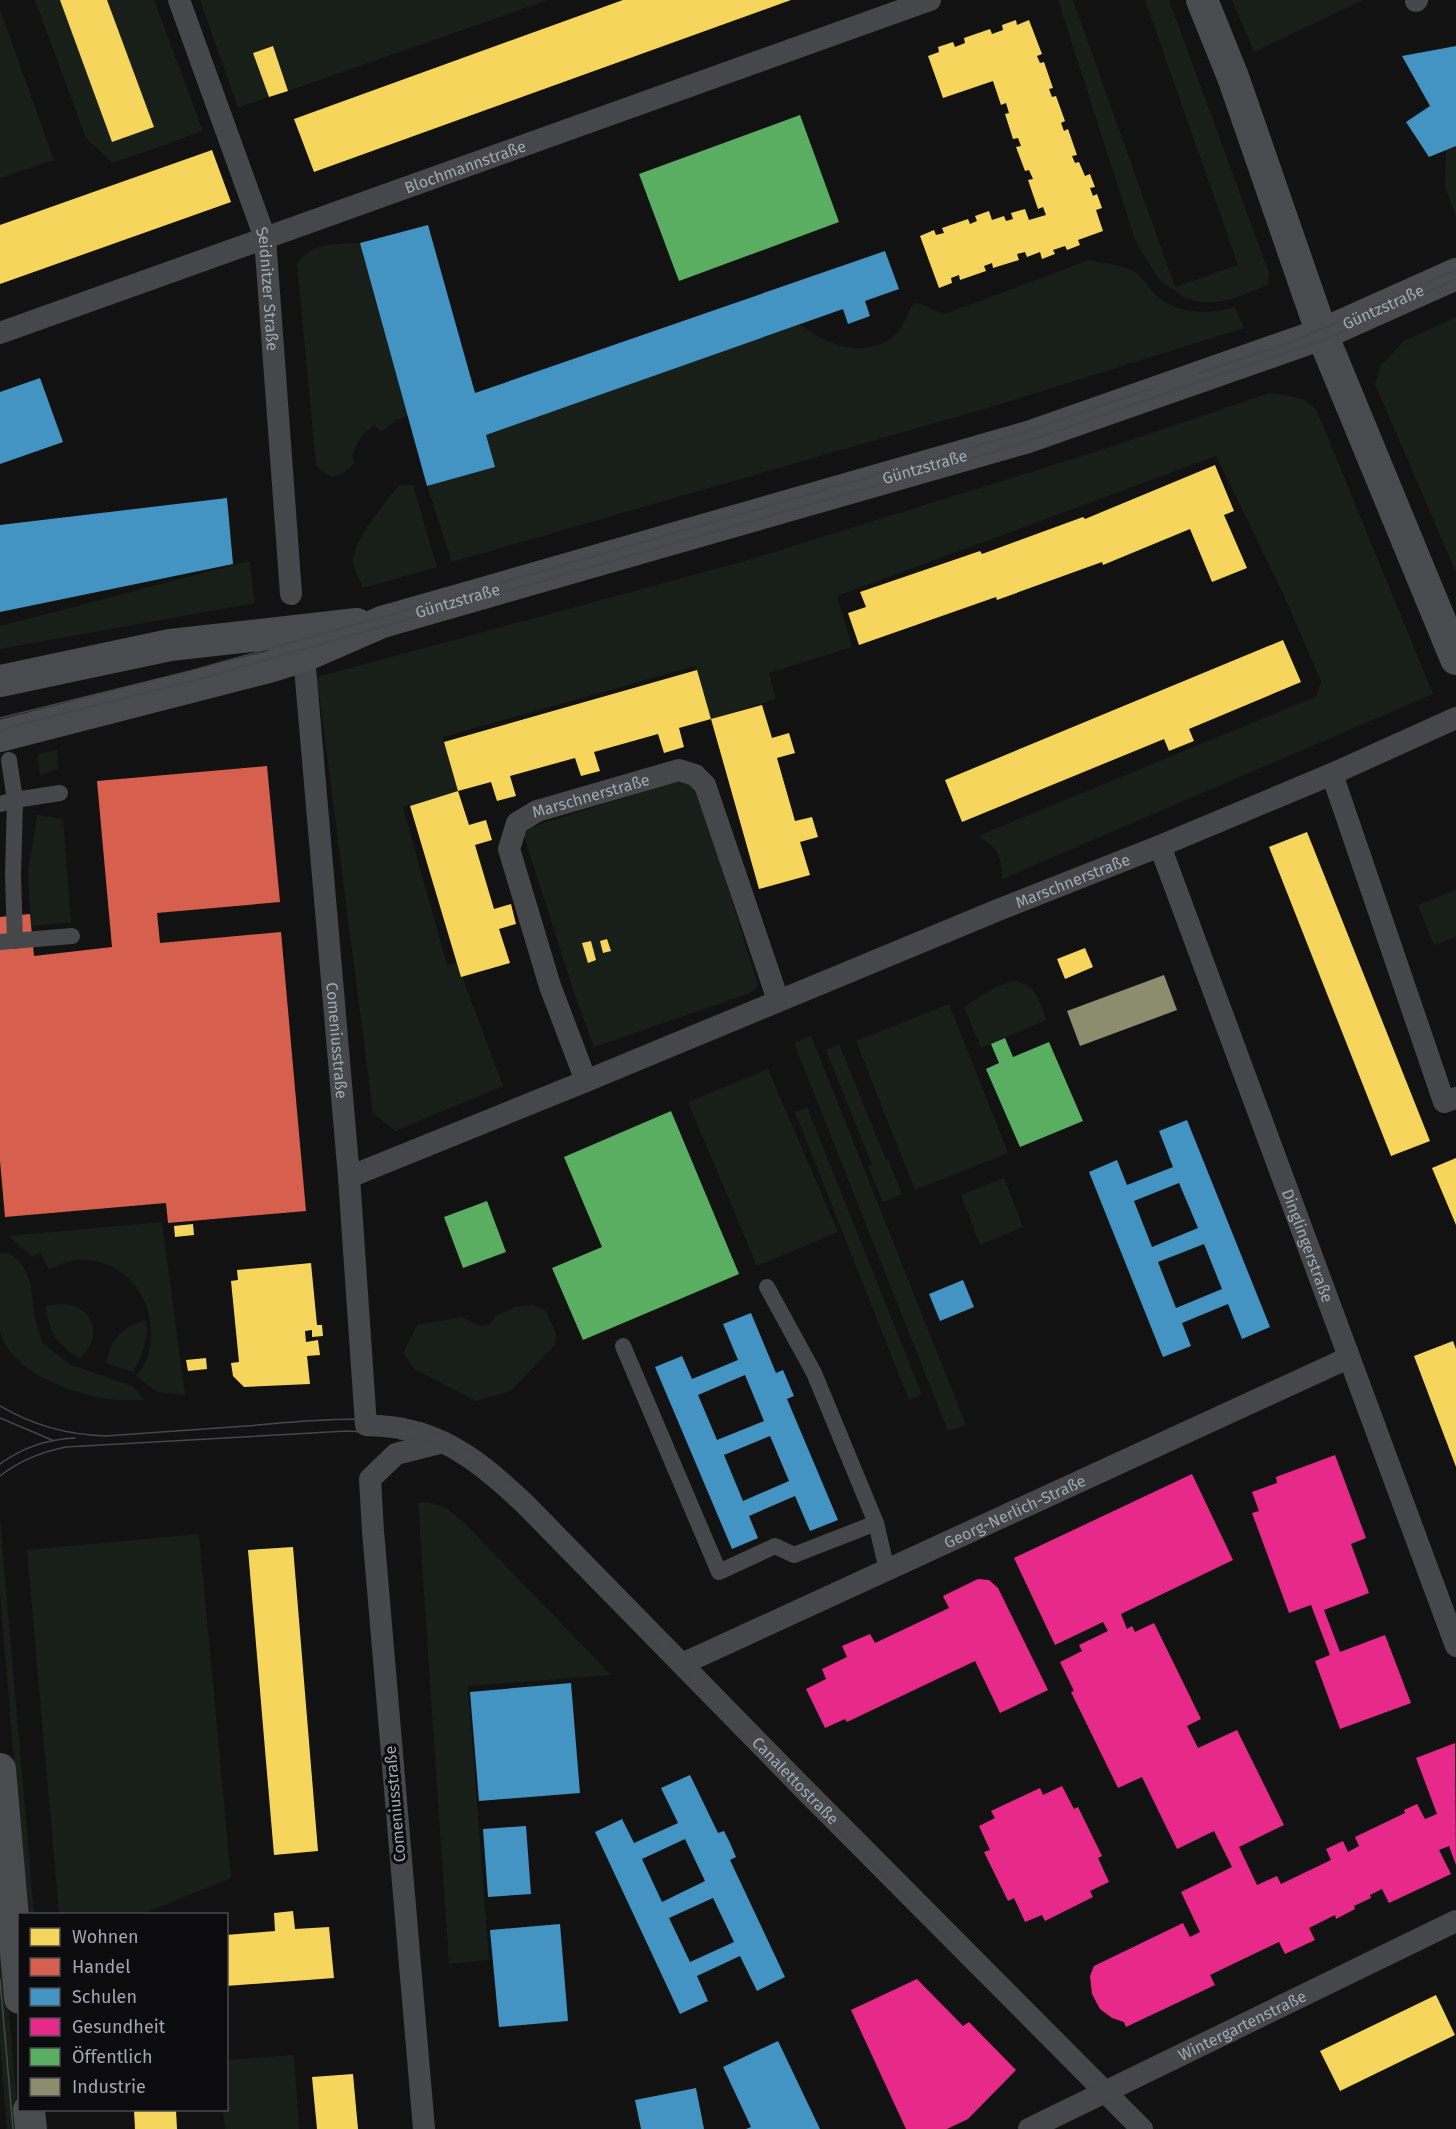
<svg xmlns="http://www.w3.org/2000/svg" width="1456" height="2129" viewBox="0 0 1456 2129" font-family="'Fira Sans',sans-serif">
  <style>
    .green { fill: #181f18 }
    .homes { fill: #f6d55c }
    .shops { fill: #d6604d }
    .schools { fill: #4393c3; fill-rule: evenodd }
    .health { fill: #e7298a }
    .public { fill: #5aae61 }
    .industry { fill: #8c8c6e }
    .lines { fill: none; stroke-linecap: round; stroke-linejoin: round }
    .pedestrian { stroke: #46474b; stroke-width: 16 }
    .minor { stroke: #46474b; stroke-width: 22 }
    .secondary { stroke: #4a4b4f; stroke-width: 32 }
    .tram { stroke: #46474a; stroke-width: 1.5 }
    .labels { text-anchor: middle; dominant-baseline: central; stroke-width: 6; stroke-linejoin: round; paint-order: stroke }
    .street-label { font-size: 16px; fill: #a1a8b4; stroke: #0c0c0e }
  </style>
  <rect width="100%" height="100%" fill="#121212"/>
  <g class="green">
    <path d="M 35,0 L 154,0 L 203,131 L 113,163 L 86,138 Z"/>
    <path d="M 200,0 L 548,0 L 288,91 L 272,46 L 253,53 L 269,97 L 238,108 Z"/>
    <path d="M 1058,0 L 1073,0 L 1175,287 L 1238,265 L 1145,0 L 1169,0 L 1269,273 L 1268,285 L 1232,299 L 1217,302 L 1200,302 L 1184,297 L 1159,280 L 1136,242 Z"/>
    <path d="M 1232,0 L 1363,0 L 1254,52 Z"/>
    <path d="M 0,10 L 54,160 L 0,178 Z"/>
    <path d="M 1456,146 L 1456,217 L 1445,186 L 1446,150 Z"/>
    <path d="M 360,243 L 408,416 L 396,420 L 381,432 L 375,425 C 363,433 356,442 352,456 L 355,462 C 341,477 332,484 316,465 L 297,263 C 314,242 335,244 360,243 Z"/>
    <path d="M 1089,260 C 1101,263 1130,266 1138,274 C 1145,280 1149,289 1156,295 C 1178,315 1208,315 1235,307 L 1244,328 L 1001,404 L 452,562 L 427,486 L 495,467 L 486,435 L 800,324 C 824,344 862,359 892,338 C 904,329 905,315 914,303 C 928,305 933,311 945,314 Z"/>
    <path d="M 1456,317 L 1456,572 L 1375,384 L 1381,365 L 1404,341 Z"/>
    <path d="M 1270,393 C 1289,396 1305,396 1317,411 L 1433,694 L 1002,879 C 1002,855 997,848 978,836 L 1317,696 L 1321,681 L 1281,589 L 1216,456 L 837,596 L 852,647 L 769,673 L 776,699 L 711,719 L 695,666 L 443,737 L 458,791 L 403,807 L 447,965 L 457,963 L 503,1086 L 395,1131 L 373,1113 L 317,677 L 745,561 L 1098,451 Z"/>
    <path d="M 399,485 L 413,485 L 437,567 L 363,588 C 360,580 353,569 353,561 C 354,538 385,504 399,485 Z"/>
    <path d="M 249,561 L 255,603 L 0,649 L 0,626 Z"/>
    <path d="M 57,750 L 58,769 L 40,775 L 38,754 Z"/>
    <path d="M 682,779 L 697,787 L 758,986 L 750,993 L 594,1047 L 575,995 L 522,830 Z"/>
    <path d="M 37,815 L 63,819 L 71,922 L 31,926 L 28,873 Z"/>
    <path d="M 1456,890 L 1456,937 L 1434,945 L 1418,905 Z"/>
    <path d="M 1017,981 C 1037,987 1040,1002 1046,1020 L 981,1048 L 964,1007 C 981,997 997,983 1017,981 Z"/>
    <path d="M 949,1004 L 1008,1153 L 915,1190 L 856,1041 Z"/>
    <path d="M 811,1036 L 966,1425 L 948,1431 L 794,1043 Z"/>
    <path d="M 839,1044 L 886,1160 L 888,1159 L 902,1194 L 883,1202 L 868,1167 L 872,1165 L 826,1050 Z"/>
    <path d="M 768,1069 L 838,1232 L 757,1266 L 688,1102 Z"/>
    <path d="M 807,1107 L 922,1395 L 909,1400 L 795,1112 Z"/>
    <path d="M 1004,1178 L 1023,1227 L 980,1245 L 961,1195 Z"/>
    <path d="M 162,1222 L 185,1395 L 157,1392 L 136,1376 C 140,1370 146,1363 148,1356 C 161,1306 130,1257 76,1260 C 67,1261 58,1266 49,1269 L 40,1253 L 32,1257 L 9,1236 Z"/>
    <path d="M 0,1253 L 9,1253 L 22,1264 L 31,1285 L 34,1313 L 42,1343 L 71,1365 L 132,1386 L 145,1400 C 131,1400 117,1401 103,1398 C 70,1393 7,1369 0,1331 C 0,1311 0,1275 0,1253 Z"/>
    <path d="M 62,1304 C 82,1304 100,1322 91,1343 C 89,1349 84,1354 80,1359 C 56,1343 51,1335 45,1306 Z"/>
    <path d="M 534,1305 L 546,1311 L 556,1334 L 555,1345 L 510,1391 L 476,1401 L 416,1370 L 403,1353 L 417,1325 L 462,1317 L 480,1326 L 488,1325 L 496,1316 L 516,1307 Z"/>
    <path d="M 146,1320 C 149,1339 142,1356 133,1372 L 106,1363 C 113,1336 120,1329 146,1320 Z"/>
    <path d="M 429,1502 L 448,1509 L 466,1525 L 611,1675 L 468,1686 L 489,1960 L 449,1964 L 418,1503 Z"/>
    <path d="M 0,1518 L 34,1914 L 27,1914 L 0,1592 Z"/>
    <path d="M 199,1534 L 231,1878 L 142,1914 L 59,1914 L 27,1550 Z"/>
    <path d="M 0,1907 L 19,2129 L 7,2129 L 0,2043 Z"/>
    <path d="M 294,2055 L 299,2129 L 225,2129 L 223,2110 L 226,2110 L 227,2060 Z"/>
  </g>
  <g class="homes">
    <path d="M 60,0 L 107,0 L 154,127 L 112,142 Z"/>
    <path d="M 623,0 L 791,0 L 314,172 L 294,119 Z"/>
    <path d="M 1016,20 L 1017,25 L 1029,20 L 1042,54 L 1037,56 L 1040,63 L 1044,62 L 1053,88 L 1049,89 L 1052,97 L 1056,96 L 1065,121 L 1061,123 L 1064,131 L 1068,129 L 1077,155 L 1072,156 L 1075,163 L 1079,162 L 1085,176 L 1090,174 L 1095,187 L 1090,188 L 1093,196 L 1097,194 L 1102,208 L 1096,210 L 1103,231 L 1078,240 L 1080,245 L 1067,250 L 1065,246 L 1053,250 L 1055,254 L 1042,259 L 1040,252 L 1027,257 L 1025,252 L 1017,254 L 1019,260 L 993,268 L 992,263 L 984,266 L 986,271 L 960,280 L 959,275 L 951,278 L 952,283 L 939,288 L 920,236 L 934,230 L 936,235 L 944,233 L 942,228 L 968,219 L 970,224 L 977,221 L 975,216 L 989,211 L 992,220 L 1004,216 L 1006,221 L 1013,219 L 1011,213 L 1025,209 L 1029,220 L 1046,215 L 1043,207 L 1038,209 L 1028,180 L 1033,179 L 1029,170 L 1025,171 L 1016,147 L 1021,146 L 1018,138 L 1013,139 L 1005,114 L 1009,113 L 1006,103 L 1001,105 L 993,81 L 943,98 L 928,56 L 939,52 L 938,47 L 953,42 L 955,47 L 965,43 L 964,38 L 990,29 L 992,34 L 1003,30 L 1002,25 Z"/>
    <path d="M 273,46 L 288,91 L 269,97 L 253,53 Z"/>
    <path d="M 212,150 L 231,202 L 0,284 L 0,225 Z"/>
    <path d="M 1215,465 L 1234,511 L 1224,515 L 1247,568 L 1212,582 L 1190,529 L 1103,565 L 1102,562 L 997,600 L 996,597 L 859,645 L 848,613 L 866,607 L 860,592 L 980,551 L 982,554 L 1083,517 L 1085,519 Z"/>
    <path d="M 1283,640 L 1301,682 L 1189,729 L 1194,741 L 1169,751 L 1164,739 L 962,822 L 945,780 Z"/>
    <path d="M 697,670 L 711,719 L 762,705 L 772,738 L 789,733 L 795,753 L 777,758 L 795,821 L 812,817 L 818,837 L 800,842 L 810,875 L 759,889 L 711,719 L 679,728 L 684,747 L 664,753 L 658,734 L 594,752 L 600,771 L 581,776 L 575,758 L 510,776 L 516,796 L 497,801 L 491,782 L 458,791 L 444,742 Z"/>
    <path d="M 458,791 L 469,825 L 486,820 L 492,840 L 475,845 L 494,909 L 511,904 L 516,924 L 499,929 L 510,963 L 461,977 L 410,806 Z"/>
    <path d="M 1307,832 L 1430,1141 L 1391,1156 L 1269,847 Z"/>
    <path d="M 607,939 L 611,951 L 603,953 L 600,941 Z"/>
    <path d="M 591,941 L 596,960 L 588,963 L 582,943 Z"/>
    <path d="M 1085,948 L 1093,967 L 1065,979 L 1057,959 Z"/>
    <path d="M 1456,1158 L 1456,1225 L 1432,1168 Z"/>
    <path d="M 193,1224 L 194,1235 L 175,1237 L 174,1226 Z"/>
    <path d="M 311,1263 L 317,1325 L 322,1325 L 323,1336 L 312,1337 L 312,1330 L 305,1331 L 306,1342 L 318,1340 L 320,1355 L 307,1356 L 310,1384 L 244,1387 L 233,1376 L 231,1363 L 239,1362 L 231,1281 L 238,1280 L 237,1270 Z"/>
    <path d="M 1453,1341 L 1456,1349 L 1456,1467 L 1414,1356 Z"/>
    <path d="M 206,1358 L 207,1369 L 188,1371 L 186,1360 Z"/>
    <path d="M 293,1547 L 318,1851 L 274,1855 L 248,1550 Z"/>
    <path d="M 293,1911 L 295,1929 L 329,1927 L 334,1978 L 226,1986 L 226,1935 L 275,1931 L 274,1913 Z"/>
    <path d="M 1436,1995 L 1455,2035 L 1340,2091 L 1320,2051 Z"/>
    <path d="M 353,2074 L 358,2129 L 317,2129 L 312,2077 Z"/>
    <path d="M 134,2110 L 176,2110 L 177,2129 L 135,2129 Z"/>
  </g>
  <path class="shops" d="M 267,766 L 280,902 L 157,913 L 160,943 L 281,932 L 306,1211 L 168,1223 L 166,1203 L 5,1217 L 0,1161 L 0,917 L 30,914 L 34,956 L 112,947 L 97,781 Z"/>
  <g class="schools">
    <path d="M 1456,46 L 1456,146 L 1429,157 L 1406,122 L 1430,106 L 1402,56 Z"/>
    <path d="M 428,225 L 475,393 L 885,251 L 899,289 L 865,301 L 870,316 L 848,324 L 843,309 L 486,435 L 495,467 L 427,486 L 360,243 Z"/>
    <path d="M 40,378 L 63,442 L 0,464 L 0,392 Z"/>
    <path d="M 227,498 L 233,564 L 0,612 L 0,525 Z"/>
    <path d="M 1187,1120 L 1270,1327 L 1242,1339 L 1228,1304 L 1182,1323 L 1191,1346 L 1163,1357 L 1089,1172 L 1117,1160 L 1127,1185 L 1173,1167 L 1159,1131 ZM 1179,1183 L 1198,1228 L 1152,1247 L 1134,1201 ZM 1204,1244 L 1222,1289 L 1176,1308 L 1158,1262 Z"/>
    <path d="M 963,1280 L 974,1307 L 940,1321 L 929,1294 Z"/>
    <path d="M 751,1313 L 776,1373 L 783,1370 L 794,1396 L 787,1399 L 838,1520 L 810,1531 L 795,1496 L 749,1516 L 758,1538 L 732,1549 L 655,1367 L 682,1356 L 692,1379 L 738,1360 L 723,1324 ZM 745,1375 L 764,1421 L 717,1440 L 698,1395 ZM 770,1436 L 789,1481 L 743,1501 L 724,1455 Z"/>
    <path d="M 571,1683 L 580,1793 L 479,1801 L 470,1692 Z"/>
    <path d="M 690,1775 L 718,1833 L 724,1831 L 730,1843 L 736,1857 L 730,1860 L 785,1977 L 757,1991 L 740,1956 L 697,1976 L 708,2001 L 680,2014 L 595,1832 L 622,1819 L 634,1843 L 678,1823 L 661,1788 ZM 685,1839 L 705,1881 L 662,1902 L 642,1859 ZM 713,1898 L 734,1942 L 690,1962 L 669,1918 Z"/>
    <path d="M 526,1826 L 531,1894 L 488,1897 L 483,1829 Z"/>
    <path d="M 560,1924 L 568,2021 L 499,2027 L 490,1930 Z"/>
    <path d="M 778,2041 L 820,2129 L 746,2129 L 751,2127 L 723,2067 Z"/>
    <path d="M 696,2088 L 704,2129 L 641,2129 L 635,2100 Z"/>
  </g>
  <g class="health">
    <path d="M 1335,1455 L 1366,1538 L 1351,1544 L 1369,1593 L 1324,1610 L 1340,1652 L 1385,1635 L 1411,1703 L 1340,1729 L 1315,1661 L 1330,1655 L 1311,1605 L 1289,1613 L 1252,1513 L 1259,1511 L 1252,1492 L 1277,1483 L 1276,1477 Z"/>
    <path d="M 1192,1474 L 1233,1560 L 1121,1614 L 1127,1629 L 1132,1626 L 1135,1632 L 1154,1623 L 1201,1719 L 1187,1726 L 1198,1748 L 1237,1730 L 1284,1825 L 1239,1847 L 1257,1885 L 1277,1876 L 1281,1884 L 1331,1860 L 1326,1849 L 1343,1841 L 1348,1852 L 1359,1846 L 1355,1837 L 1405,1813 L 1404,1810 L 1417,1804 L 1425,1819 L 1437,1814 L 1416,1758 L 1455,1743 L 1456,1865 L 1449,1846 L 1439,1850 L 1451,1874 L 1389,1903 L 1382,1889 L 1370,1895 L 1371,1898 L 1354,1906 L 1355,1909 L 1336,1919 L 1335,1915 L 1309,1928 L 1315,1940 L 1285,1954 L 1279,1942 L 1210,1975 L 1215,1985 L 1126,2027 L 1124,2022 L 1112,2018 L 1100,2009 L 1092,1994 L 1090,1976 L 1094,1966 L 1183,1923 L 1190,1937 L 1200,1932 L 1181,1892 L 1232,1867 L 1214,1831 L 1177,1849 L 1142,1777 L 1118,1788 L 1071,1692 L 1074,1691 L 1060,1662 L 1082,1651 L 1079,1645 L 1108,1631 L 1103,1622 L 1055,1645 L 1014,1558 Z"/>
    <path d="M 978,1579 L 989,1580 L 998,1588 L 1048,1690 L 1000,1713 L 975,1661 L 847,1722 L 845,1719 L 825,1728 L 806,1689 L 826,1679 L 822,1669 L 847,1657 L 842,1646 L 870,1634 L 875,1643 L 949,1608 L 943,1596 Z"/>
    <path d="M 1062,1786 L 1074,1809 L 1078,1807 L 1102,1856 L 1098,1858 L 1109,1882 L 1090,1891 L 1093,1897 L 1045,1921 L 1042,1915 L 1025,1922 L 1014,1898 L 1008,1901 L 984,1852 L 990,1850 L 979,1826 L 995,1818 L 991,1811 L 1040,1788 L 1043,1795 Z"/>
    <path d="M 917,1979 L 963,2026 L 969,2022 L 1016,2070 L 968,2119 L 947,2129 L 906,2129 L 851,2010 Z"/>
  </g>
  <g class="public">
    <path d="M 800,115 L 839,222 L 679,281 L 639,174 Z"/>
    <path d="M 1005,1038 L 1013,1057 L 1049,1042 L 1083,1121 L 1020,1147 L 986,1069 L 999,1063 L 991,1044 Z"/>
    <path d="M 671,1111 L 739,1274 L 583,1340 L 552,1268 L 602,1247 L 564,1157 Z"/>
    <path d="M 487,1201 L 506,1252 L 463,1268 L 444,1217 Z"/>
  </g>
  <path class="industry" d="M 1164,975 L 1177,1010 L 1080,1046 L 1067,1011 Z"/>
  <g class="lines">
    <g class="pedestrian">
      <path d="M 9,760 L 15,800 L 60,793"/>
      <path d="M 0,804 L 15,800 L 13,875 L 15,941"/>
      <path d="M 0,942 L 72,936"/>
      <path d="M 767,1287 L 814,1373 L 876,1523 L 887,1570"/>
      <path d="M 623,1346 L 719,1572 L 775,1546 L 794,1555 L 876,1523"/>
    </g>
    <g class="minor">
      <path id="s1" d="M 179,0 L 265,238 L 291,594"/>
      <path d="M 1416,1 L 1417,0"/>
      <path id="s2" d="M 0,333 L 930,0"/>
      <path id="s3" d="M 304,656 L 349,1177 L 366,1425 C 378,1426 391,1426 403,1429 C 452,1438 489,1470 524,1503 L 804,1789 L 1142,2129"/>
      <path d="M 1332,774 L 1444,1102 L 1456,1098"/>
      <path id="s4" d="M 1160,846 L 1456,1646"/>
      <path id="s5" d="M 586,1081 L 550,986 L 509,849 L 517,823 L 537,811 L 679,770 L 695,775 L 705,785 L 778,1000"/>
      <path id="s6" d="M 349,1177 L 586,1081 L 998,910 L 1160,846 L 1332,774 L 1456,718"/>
      <path id="s7" d="M 682,1664 L 1348,1358"/>
      <path d="M 424,2129 L 373,1531 L 370,1479 L 396,1454 L 443,1442"/>
      <path id="s8" d="M 1029,2129 L 1456,1921"/>
    </g>
    <g class="secondary">
      <path d="M 1202,0 L 1233,77 L 1322,334 L 1456,659"/>
      <path d="M 0,681 L 170,645 L 357,624"/>
      <path id="s9" d="M 0,736 L 269,667 L 304,656 L 382,622 L 1028,437 L 1322,334 L 1456,274"/>
      <path d="M 0,1769 L 20,1998"/>
      <path d="M 29,2110 L 31,2129"/>
    </g>
    <g class="tram">
      <path d="M 1199,373 L 1278,347 L 1320,330 L 1456,270"/>
      <path d="M 0,718 L 190,671 L 358,624 L 1025,432 L 1153,388"/>
      <path d="M 0,730 L 192,681 L 1014,446 L 1192,384 L 1324,340 L 1456,279"/>
      <path d="M 0,1406 C 32,1425 68,1435 105,1436 C 152,1433 199,1429 246,1426 C 308,1421 383,1410 442,1435 C 475,1449 500,1472 526,1497 L 1150,2129"/>
      <path d="M 0,1418 L 52,1440"/>
      <path d="M 0,1464 C 22,1448 47,1439 75,1438"/>
      <path d="M 0,1476 C 20,1460 41,1452 66,1447 L 347,1431 L 403,1434 L 435,1445 L 466,1460 L 523,1509 L 1133,2129"/>
      <path d="M 0,1979 L 13,2129"/>
    </g>
  </g>
  <g class="labels">
    <g class="street-label">
      <text stroke="none"><textPath href="#s2" startOffset="494">Blochmannstraße</textPath></text>
      <text stroke="none"><textPath href="#s1" startOffset="304">Seidnitzer Straße</textPath></text>
      <text stroke="none"><textPath href="#s9" startOffset="1450">Güntzstraße</textPath></text>
      <text stroke="none"><textPath href="#s9" startOffset="964">Güntzstraße</textPath></text>
      <text stroke="none"><textPath href="#s9" startOffset="478">Güntzstraße</textPath></text>
      <text stroke="none"><textPath href="#s5" startOffset="351">Marschnerstraße</textPath></text>
      <text stroke="none"><textPath href="#s6" startOffset="782">Marschnerstraße</textPath></text>
      <text stroke="none"><textPath href="#s3" startOffset="386">Comeniusstraße</textPath></text>
      <text stroke="none"><textPath href="#s4" startOffset="426">Dinglingerstraße</textPath></text>
      <text stroke="none"><textPath href="#s7" startOffset="366">Georg-Nerlich-Straße</textPath></text>
      <text stroke="none"><textPath href="#s3" startOffset="1341">Canalettostraße</textPath></text>
      <text transform="translate(395 1804) rotate(-95)">Comeniusstraße</text>
      <text stroke="none"><textPath href="#s8" startOffset="237">Wintergartenstraße</textPath></text>
    </g>
  </g>
  <rect x="18" y="1913" width="210" height="198" fill="#0c0c0e" stroke="#484a50" stroke-width="1.5"/>
  <rect x="30" y="1928" width="30" height="18" fill="#f6d55c" stroke="#484a50" stroke-width="1.5"/>
  <text x="72" y="1943" font-size="18" fill="#a1a8b4">Wohnen</text>
  <rect x="30" y="1958" width="30" height="18" fill="#d6604d" stroke="#484a50" stroke-width="1.5"/>
  <text x="72" y="1973" font-size="18" fill="#a1a8b4">Handel</text>
  <rect x="30" y="1988" width="30" height="18" fill="#4393c3" stroke="#484a50" stroke-width="1.5"/>
  <text x="72" y="2003" font-size="18" fill="#a1a8b4">Schulen</text>
  <rect x="30" y="2018" width="30" height="18" fill="#e7298a" stroke="#484a50" stroke-width="1.5"/>
  <text x="72" y="2033" font-size="18" fill="#a1a8b4">Gesundheit</text>
  <rect x="30" y="2048" width="30" height="18" fill="#5aae61" stroke="#484a50" stroke-width="1.5"/>
  <text x="72" y="2063" font-size="18" fill="#a1a8b4">Öffentlich</text>
  <rect x="30" y="2078" width="30" height="18" fill="#8c8c6e" stroke="#484a50" stroke-width="1.5"/>
  <text x="72" y="2093" font-size="18" fill="#a1a8b4">Industrie</text>
</svg>
